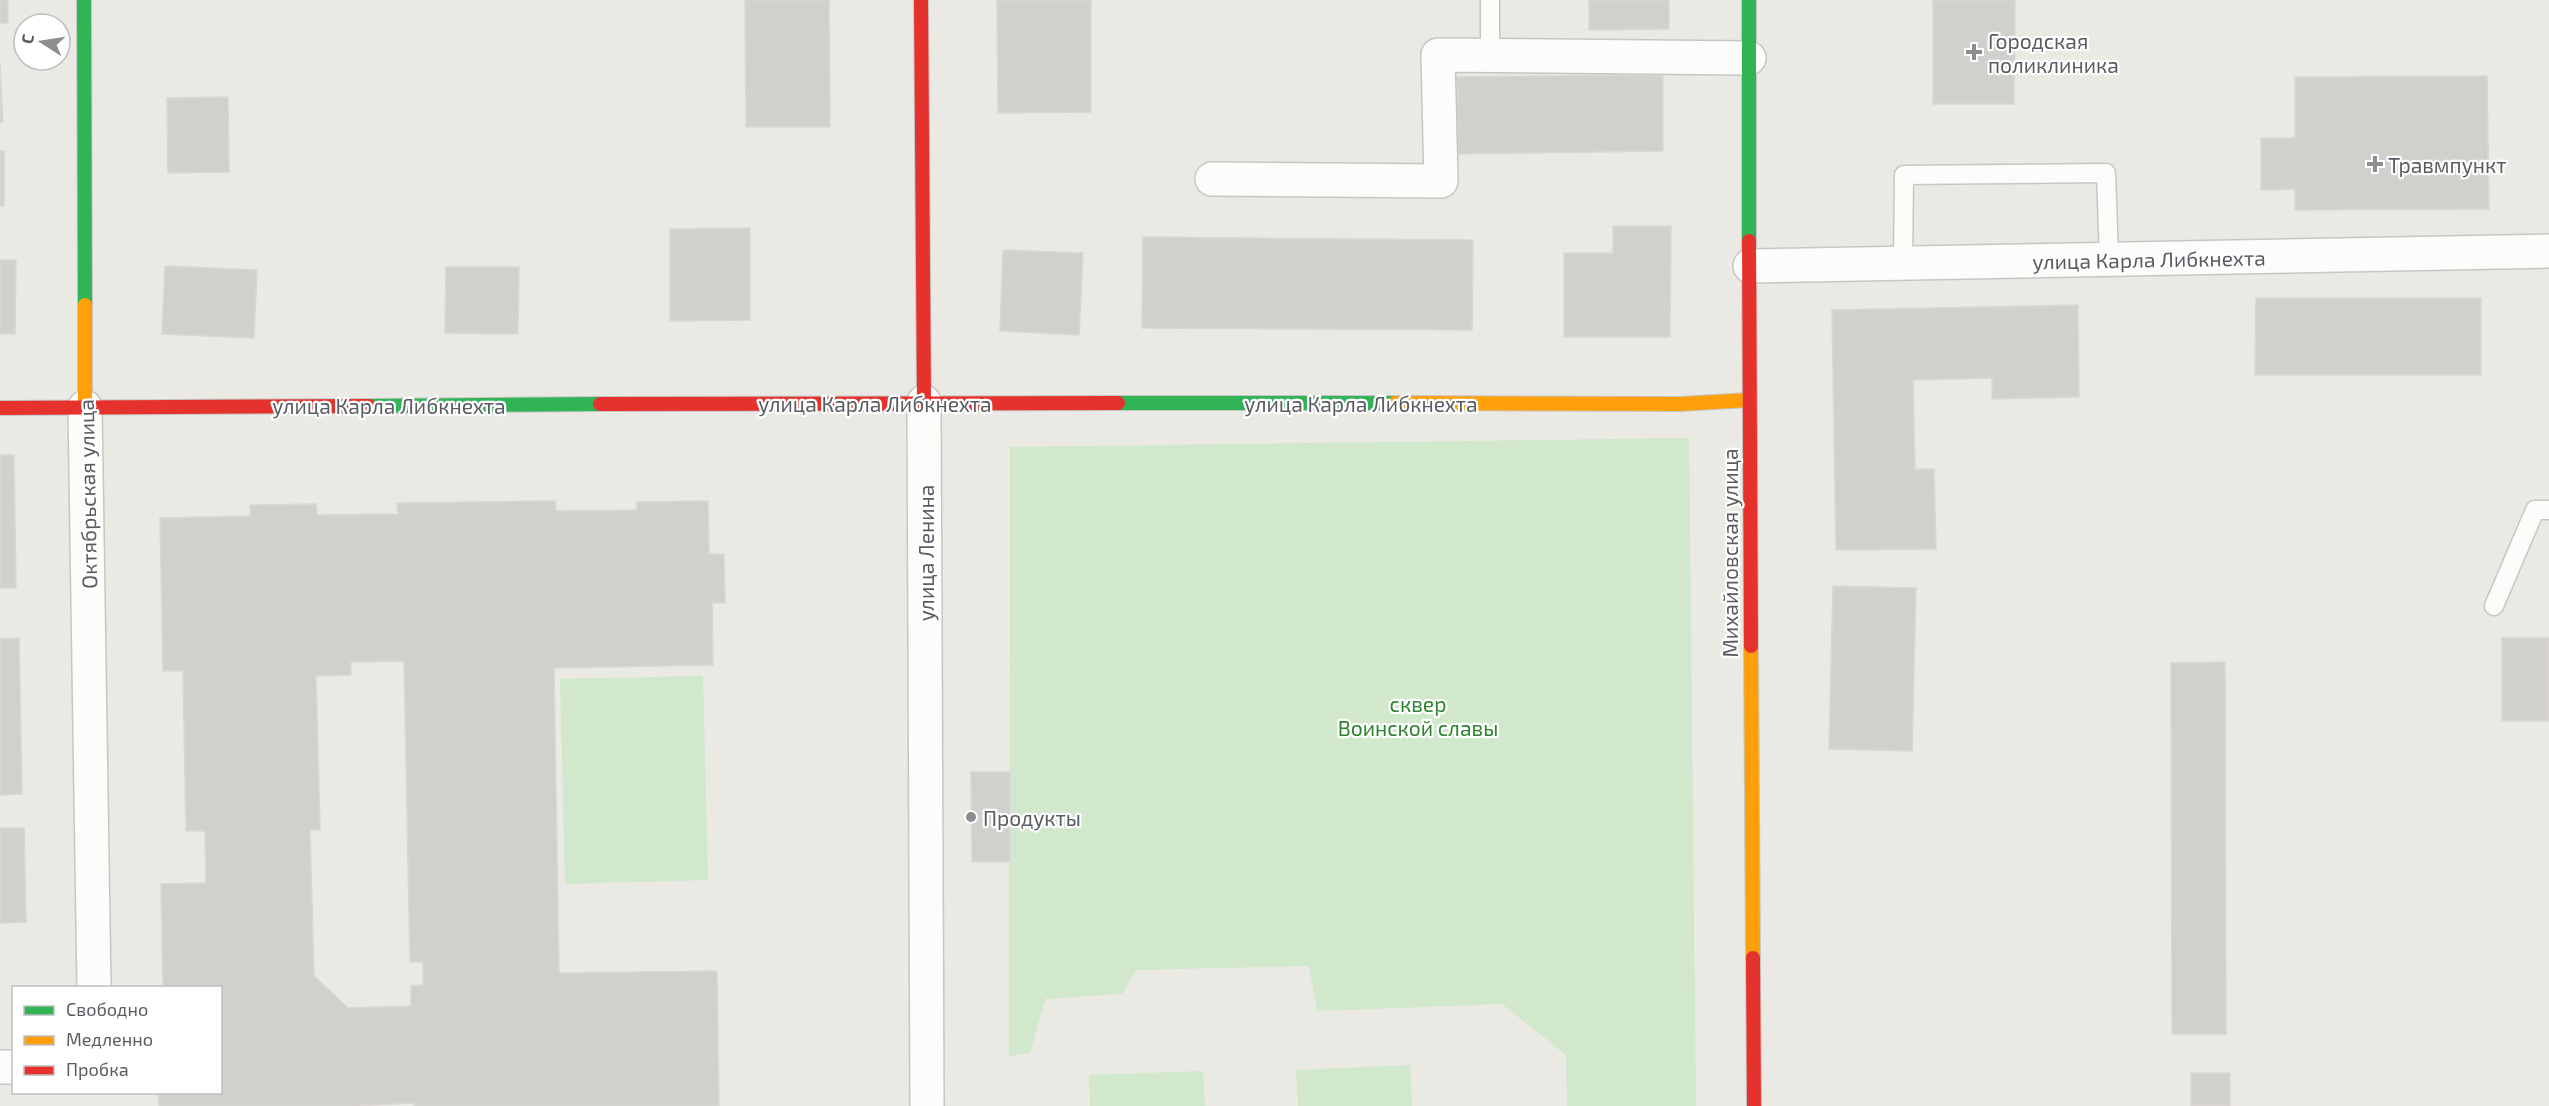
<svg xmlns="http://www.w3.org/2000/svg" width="2549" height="1106" viewBox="0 0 2549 1106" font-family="'Exo 2',sans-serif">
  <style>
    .green { fill: #d1e8cc }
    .building { fill: #d1d0cd; stroke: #dad7d2; stroke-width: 1.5; fill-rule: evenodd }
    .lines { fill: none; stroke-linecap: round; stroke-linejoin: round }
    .lane-casing { stroke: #c6c6c4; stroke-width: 21 }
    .street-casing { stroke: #c6c6c4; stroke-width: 36 }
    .fast-casing { stroke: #c6c7c5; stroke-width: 16 }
    .slow-casing { stroke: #c6c7c5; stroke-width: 16 }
    .jam-casing { stroke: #c6c7c5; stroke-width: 16 }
    .lane { stroke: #fcfcfb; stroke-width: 18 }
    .street { stroke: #fcfcfb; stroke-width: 33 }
    .fast { stroke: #30b455; stroke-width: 14 }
    .slow { stroke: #ff9f0a; stroke-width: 14 }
    .jam { stroke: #e5322d; stroke-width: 14 }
    .poi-dot { fill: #8c8e8f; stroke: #fff; stroke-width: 2 }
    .labels { text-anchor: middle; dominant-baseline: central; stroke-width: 4.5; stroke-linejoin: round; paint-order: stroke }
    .poi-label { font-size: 21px; fill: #595d62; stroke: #fff; text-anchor: start }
    .street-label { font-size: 21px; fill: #595d62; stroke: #fff }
    .park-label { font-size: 21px; fill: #2e842e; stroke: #fff }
  </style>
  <rect width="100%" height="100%" fill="#eae9e3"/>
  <g class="green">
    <path d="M 1689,438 L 1696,1106 L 1567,1106 L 1566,1055 L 1502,1004 L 1317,1011 L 1309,966 L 1136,970 L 1122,994 L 1045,999 L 1030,1053 L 1009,1056 L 1010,447 Z"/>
    <path d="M 703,676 L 708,880 L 565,884 L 560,679 Z"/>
    <path d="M 1410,1065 L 1412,1106 L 1298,1106 L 1296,1070 Z"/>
    <path d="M 1203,1071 L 1205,1106 L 1090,1106 L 1089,1075 Z"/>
  </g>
  <g class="building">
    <rect x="0" y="0" width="8" height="23"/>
    <path d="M 745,0 L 829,0 L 830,127 L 746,127 Z"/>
    <path d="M 997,0 L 1091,0 L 1091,112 L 998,113 Z"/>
    <path d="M 1589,0 L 1669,0 L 1669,29 L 1589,30 Z"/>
    <path d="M 1933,0 L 2015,0 L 2014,104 L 1933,104 Z"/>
    <path d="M 0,65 L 3,122 L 0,123 Z"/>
    <path d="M 1663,75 L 1663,151 L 1458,154 L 1457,77 Z"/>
    <path d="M 2487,76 L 2489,209 L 2295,210 L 2295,189 L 2261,190 L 2261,138 L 2295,138 L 2295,77 Z"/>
    <path d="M 228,97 L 229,172 L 168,173 L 167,98 Z"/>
    <rect x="0" y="151" width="4" height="55"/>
    <path d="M 1613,226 L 1671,226 L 1670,337 L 1564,337 L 1564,253 L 1613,253 Z"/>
    <path d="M 750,228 L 750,320 L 670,321 L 670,229 Z"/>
    <path d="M 1143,237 L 1473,240 L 1472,330 L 1142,328 Z"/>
    <path d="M 1003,250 L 1083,253 L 1079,335 L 1000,331 Z"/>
    <path d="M 0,260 L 16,260 L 15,334 L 0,334 Z"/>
    <path d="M 165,266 L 257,270 L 254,338 L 162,334 Z"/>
    <path d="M 446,267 L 519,267 L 518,334 L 445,333 Z"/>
    <path d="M 2256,298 L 2481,298 L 2481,375 L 2255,375 Z"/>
    <path d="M 2078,305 L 2079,397 L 1992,399 L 1992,378 L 1913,380 L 1915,469 L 1934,469 L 1936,549 L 1836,550 L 1832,310 Z"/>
    <path d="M 0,455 L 14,455 L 16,588 L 0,588 Z"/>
    <path d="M 555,501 L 556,511 L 637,510 L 637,502 L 708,501 L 709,554 L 724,554 L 725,603 L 712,603 L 713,665 L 554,668 L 559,973 L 717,971 L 719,1106 L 414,1106 L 414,1103 L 349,1106 L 159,1106 L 158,1092 L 220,1092 L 220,988 L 163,988 L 161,884 L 206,883 L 205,831 L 186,831 L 183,671 L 163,671 L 160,518 L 250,516 L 250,505 L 316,504 L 317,515 L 398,514 L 397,503 ZM 404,661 L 410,962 L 423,962 L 423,985 L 411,986 L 411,1006 L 348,1008 L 314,976 L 310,830 L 320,830 L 316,676 L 351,675 L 351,662 Z"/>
    <path d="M 1833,586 L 1916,588 L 1912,751 L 1829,749 Z"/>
    <path d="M 19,638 L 22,794 L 0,795 L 0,639 Z"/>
    <rect x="2502" y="638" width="47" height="83"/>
    <path d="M 2225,662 L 2226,1034 L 2172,1034 L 2171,663 Z"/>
    <path d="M 971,772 L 1010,772 L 1010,862 L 972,862 Z"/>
    <path d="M 0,828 L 24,828 L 26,922 L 0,923 Z"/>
    <rect x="2191" y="1073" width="39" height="33"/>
  </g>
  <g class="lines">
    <g class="lane-casing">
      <g id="lane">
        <path d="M 1490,0 L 1490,56"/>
        <path d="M 1903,263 L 1904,175 L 2106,173 L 2109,259"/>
        <path d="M 2494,606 L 2535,510 L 2549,510"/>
      </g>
    </g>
    <g class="street-casing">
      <g id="street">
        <path d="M 1212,179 L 1441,181 L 1438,55 L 1749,58"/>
        <path d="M 1750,266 L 2549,251"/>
        <path d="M 924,402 L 927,1106"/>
        <path d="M 85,407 L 94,988"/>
        <path d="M 0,1067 L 14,1067"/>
      </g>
    </g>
    <g class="fast-casing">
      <g id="fast">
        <path d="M 84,0 L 85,305"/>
        <path d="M 1749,0 L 1749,241"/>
        <path d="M 1118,403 L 1395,403"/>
        <path d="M 369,406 L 600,404"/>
      </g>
    </g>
    <g class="slow-casing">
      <g id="slow">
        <path d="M 85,305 L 85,407"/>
        <path d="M 1395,403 L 1680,404 L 1749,400"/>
        <path d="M 1751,646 L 1753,958"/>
      </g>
    </g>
    <g class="jam-casing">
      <g id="jam">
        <path d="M 921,0 L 924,402"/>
        <path d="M 1749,241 L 1751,646"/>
        <path d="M 600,404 L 1118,403"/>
        <path d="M 0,408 L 369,406"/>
        <path d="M 1753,958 L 1754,1106"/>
      </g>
    </g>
    <use href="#lane" class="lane"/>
    <use href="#street" class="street"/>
    <use href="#fast" class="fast"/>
    <use href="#slow" class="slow"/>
    <use href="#jam" class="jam"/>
  </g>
  <g class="poi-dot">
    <path d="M1971 43h6v6h6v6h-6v6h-6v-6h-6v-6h6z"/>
    <path d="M2372 155h6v6h6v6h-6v6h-6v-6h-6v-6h6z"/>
    <circle cx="971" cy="817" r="6"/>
  </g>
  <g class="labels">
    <g class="poi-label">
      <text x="1988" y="40">Городская<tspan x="1988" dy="24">поликлиника</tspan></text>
      <text x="2388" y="164">Травмпункт</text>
      <text x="983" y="817">Продукты</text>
    </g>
    <g class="street-label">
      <text transform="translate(2149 259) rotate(-1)">улица Карла Либкнехта</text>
      <text x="875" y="403">улица Карла Либкнехта</text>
      <text x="1361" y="403">улица Карла Либкнехта</text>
      <text x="389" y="405">улица Карла Либкнехта</text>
      <text transform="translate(87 494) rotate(-91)">Октябрьская улица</text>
      <text transform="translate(925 553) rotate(-90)">улица Ленина</text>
      <text transform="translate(1729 553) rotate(-90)">Михайловская улица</text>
    </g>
    <g class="park-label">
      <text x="1418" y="703">сквер<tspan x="1418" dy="24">Воинской славы</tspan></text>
    </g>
  </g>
  <rect x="12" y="986" width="210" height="108" fill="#ffffff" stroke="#bdbec0" stroke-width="1.5"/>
  <rect x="24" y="1006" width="30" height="9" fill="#30b455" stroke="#bdbec0" stroke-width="1.5"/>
  <text x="66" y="1016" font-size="18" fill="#595d62">Свободно</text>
  <rect x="24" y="1036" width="30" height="9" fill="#ff9f0a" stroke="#bdbec0" stroke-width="1.5"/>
  <text x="66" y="1046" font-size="18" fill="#595d62">Медленно</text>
  <rect x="24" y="1066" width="30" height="9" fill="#e5322d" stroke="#bdbec0" stroke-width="1.5"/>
  <text x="66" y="1076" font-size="18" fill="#595d62">Пробка</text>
  <g transform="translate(42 42) rotate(282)"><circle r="28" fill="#ffffff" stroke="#bdbec0" stroke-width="1.5"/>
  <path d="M0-4.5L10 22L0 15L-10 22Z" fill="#8c8e8f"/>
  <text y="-9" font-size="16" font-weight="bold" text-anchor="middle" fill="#595d62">С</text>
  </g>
</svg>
